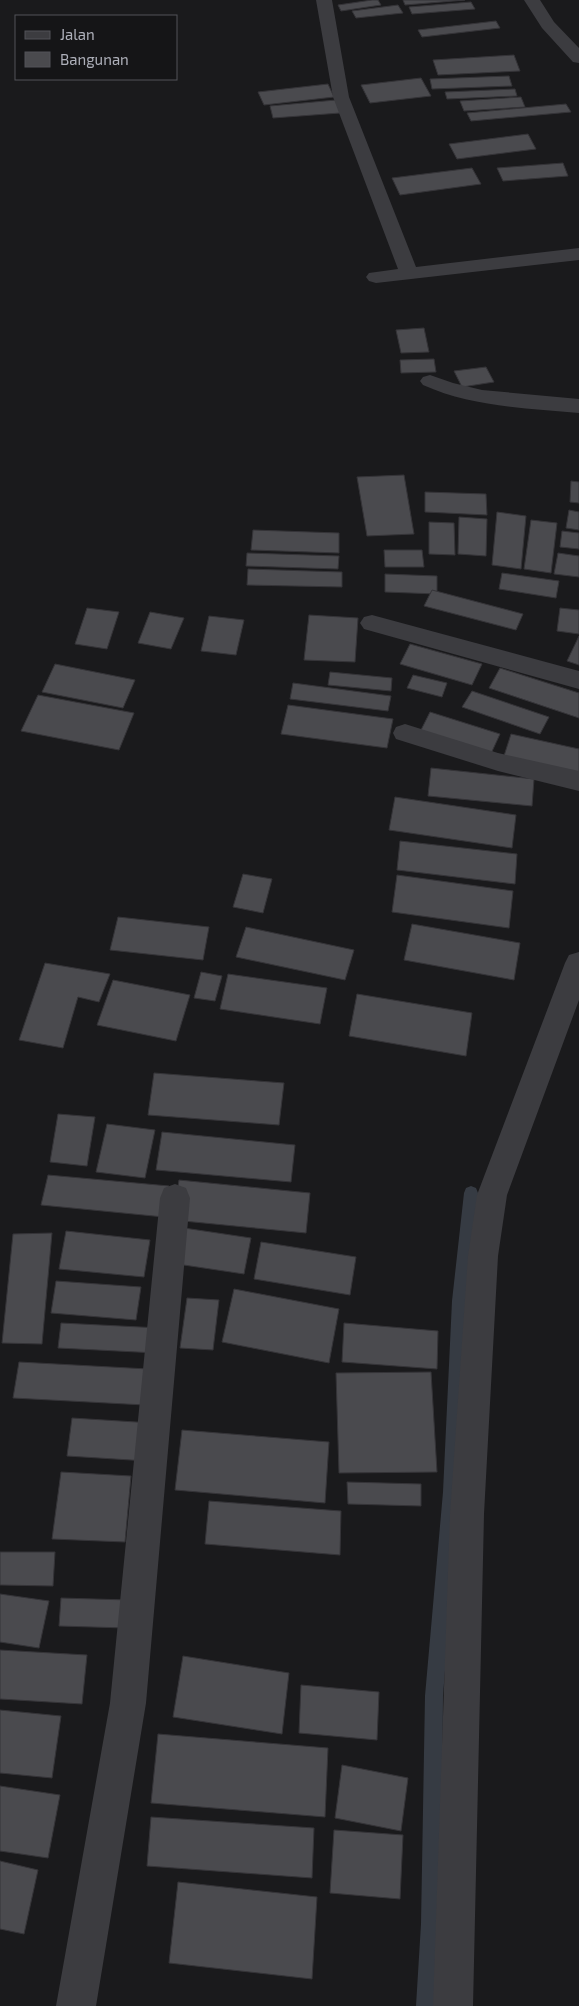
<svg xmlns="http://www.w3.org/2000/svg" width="579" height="2006" viewBox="0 0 579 2006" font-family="'Exo 2',sans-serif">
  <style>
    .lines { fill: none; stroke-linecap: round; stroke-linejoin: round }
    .stream { fill: #363b43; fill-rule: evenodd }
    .building { fill: #4a4a4e; stroke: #353438 }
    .street { fill: #3c3c40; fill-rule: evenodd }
  </style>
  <rect width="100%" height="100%" fill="#1a1a1c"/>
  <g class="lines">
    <path class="stream" d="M 471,1186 L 476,1188 L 478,1193 L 468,1301 L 459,1492 L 443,1696 L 441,1924 L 436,2006 L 416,2006 L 421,1924 L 425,1696 L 443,1492 L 452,1301 L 464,1193 L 466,1188 Z"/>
  </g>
  <g class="building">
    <path d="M 372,0 L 378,0 L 381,5 L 341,11 L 338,5 Z"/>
    <path d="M 403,0 L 465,0 L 405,5 Z"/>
    <path d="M 471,2 L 475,9 L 412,14 L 409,7 Z"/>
    <path d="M 398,5 L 403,13 L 356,18 L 352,11 Z"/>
    <path d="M 496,21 L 500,28 L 422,37 L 418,30 Z"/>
    <path d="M 514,55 L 520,71 L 438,75 L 433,60 Z"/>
    <path d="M 509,76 L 512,86 L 432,89 L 430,79 Z"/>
    <path d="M 421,78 L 431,96 L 370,103 L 361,85 Z"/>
    <path d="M 328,84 L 334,97 L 264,105 L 258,92 Z"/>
    <path d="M 515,89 L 517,96 L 447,99 L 445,92 Z"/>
    <path d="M 521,97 L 525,107 L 464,111 L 460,101 Z"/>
    <path d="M 336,100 L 340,113 L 273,118 L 270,106 Z"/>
    <path d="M 566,104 L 571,112 L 471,121 L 467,113 Z"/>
    <path d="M 528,134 L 536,149 L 457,159 L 449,144 Z"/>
    <path d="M 563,163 L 568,176 L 503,181 L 497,168 Z"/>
    <path d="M 472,168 L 481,184 L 400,195 L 392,178 Z"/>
    <path d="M 424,328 L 429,352 L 401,353 L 396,330 Z"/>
    <path d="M 434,359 L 436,372 L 401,373 L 400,360 Z"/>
    <path d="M 486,367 L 494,382 L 462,387 L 454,371 Z"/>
    <path d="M 404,475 L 414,534 L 367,536 L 357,477 Z"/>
    <path d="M 571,481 L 579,482 L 579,503 L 570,502 Z"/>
    <path d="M 425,492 L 486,494 L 487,515 L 425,512 Z"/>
    <path d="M 569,510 L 579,512 L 579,530 L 566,528 Z"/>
    <path d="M 497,512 L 526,516 L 521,569 L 492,565 Z"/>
    <path d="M 459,517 L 487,519 L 486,556 L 458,554 Z"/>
    <path d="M 531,520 L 557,523 L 551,573 L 524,569 Z"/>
    <path d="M 429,522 L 454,523 L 455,555 L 429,554 Z"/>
    <path d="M 253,530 L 339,533 L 339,553 L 251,550 Z"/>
    <path d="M 562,531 L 579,533 L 579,549 L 560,547 Z"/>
    <path d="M 384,550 L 422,550 L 424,567 L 385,567 Z"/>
    <path d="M 247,553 L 339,556 L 338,569 L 246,566 Z"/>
    <path d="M 558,553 L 579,556 L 579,577 L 554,574 Z"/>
    <path d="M 248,569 L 342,572 L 342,587 L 247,585 Z"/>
    <path d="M 502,573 L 559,581 L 556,598 L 499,589 Z"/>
    <path d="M 385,574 L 437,576 L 437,594 L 385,592 Z"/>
    <path d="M 432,590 L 523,614 L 516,630 L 424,606 Z"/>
    <path d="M 87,608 L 119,612 L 107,649 L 75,644 Z"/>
    <path d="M 560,608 L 579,610 L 579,634 L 557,631 Z"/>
    <path d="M 150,612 L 184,618 L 171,649 L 138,643 Z"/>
    <path d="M 309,615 L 358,618 L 355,662 L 304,660 Z"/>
    <path d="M 209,616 L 244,620 L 236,655 L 201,651 Z"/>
    <path d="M 579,636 L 579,665 L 567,661 Z"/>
    <path d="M 410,644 L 482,664 L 472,685 L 400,664 Z"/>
    <path d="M 55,664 L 135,680 L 123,708 L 42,692 Z"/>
    <path d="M 500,668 L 579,693 L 579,718 L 489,688 Z"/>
    <path d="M 330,672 L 392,678 L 391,691 L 328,685 Z"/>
    <path d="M 413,675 L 447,683 L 442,697 L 407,688 Z"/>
    <path d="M 293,683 L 391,696 L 388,711 L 290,699 Z"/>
    <path d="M 472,691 L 549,717 L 540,734 L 462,707 Z"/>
    <path d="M 38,695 L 134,713 L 119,750 L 21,731 Z"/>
    <path d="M 288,705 L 393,719 L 387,748 L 281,734 Z"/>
    <path d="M 430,712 L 500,734 L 489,758 L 418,736 Z"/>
    <path d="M 511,734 L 579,749 L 579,776 L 503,759 Z"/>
    <path d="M 431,768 L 534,779 L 532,806 L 428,796 Z"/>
    <path d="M 395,797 L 516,815 L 512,848 L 389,830 Z"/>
    <path d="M 400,841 L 517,854 L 515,884 L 397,870 Z"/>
    <path d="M 243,874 L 272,879 L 263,913 L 233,907 Z"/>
    <path d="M 397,875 L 513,891 L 509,928 L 392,912 Z"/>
    <path d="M 118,917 L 209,927 L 203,960 L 110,950 Z"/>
    <path d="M 412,924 L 520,943 L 514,980 L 404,960 Z"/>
    <path d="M 246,927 L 354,950 L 345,980 L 236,957 Z"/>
    <path d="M 45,963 L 110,974 L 99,1002 L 78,997 L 63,1048 L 19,1040 Z"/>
    <path d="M 201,972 L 222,976 L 215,1001 L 194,998 Z"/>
    <path d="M 228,974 L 327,988 L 320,1024 L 220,1009 Z"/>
    <path d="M 113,980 L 190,995 L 176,1041 L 97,1025 Z"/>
    <path d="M 357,994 L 472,1013 L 466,1056 L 349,1036 Z"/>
    <path d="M 154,1073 L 284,1083 L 279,1125 L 148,1115 Z"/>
    <path d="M 58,1114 L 95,1117 L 87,1166 L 50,1162 Z"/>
    <path d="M 107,1124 L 155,1130 L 145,1178 L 96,1172 Z"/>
    <path d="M 162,1132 L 295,1145 L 291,1182 L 156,1170 Z"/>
    <path d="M 48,1175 L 169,1186 L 164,1217 L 41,1205 Z"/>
    <path d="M 179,1180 L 310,1193 L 306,1233 L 173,1220 Z"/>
    <path d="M 184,1228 L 251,1238 L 244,1274 L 177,1264 Z"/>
    <path d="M 66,1231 L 150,1240 L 144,1277 L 59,1269 Z"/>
    <path d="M 52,1233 L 42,1344 L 2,1343 L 13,1234 Z"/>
    <path d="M 261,1242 L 356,1257 L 350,1295 L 254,1279 Z"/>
    <path d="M 56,1281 L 141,1287 L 136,1320 L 51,1313 Z"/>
    <path d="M 234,1289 L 339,1309 L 329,1363 L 222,1342 Z"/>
    <path d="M 187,1298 L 219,1300 L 213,1350 L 180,1348 Z"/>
    <path d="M 61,1323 L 160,1328 L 157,1353 L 58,1348 Z"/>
    <path d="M 344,1323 L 438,1331 L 437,1369 L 342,1362 Z"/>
    <path d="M 19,1362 L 148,1369 L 145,1405 L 13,1398 Z"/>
    <path d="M 431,1372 L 437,1472 L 339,1473 L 336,1373 Z"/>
    <path d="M 72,1418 L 152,1423 L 147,1461 L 67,1456 Z"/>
    <path d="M 182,1430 L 329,1442 L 325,1503 L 175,1490 Z"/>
    <path d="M 61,1472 L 131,1476 L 125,1542 L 52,1539 Z"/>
    <path d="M 347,1482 L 421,1484 L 421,1506 L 348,1504 Z"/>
    <path d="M 209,1501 L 341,1511 L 340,1555 L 205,1544 Z"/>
    <path d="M 0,1552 L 55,1552 L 53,1586 L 0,1585 Z"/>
    <path d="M 0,1594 L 49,1601 L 39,1648 L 0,1642 Z"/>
    <path d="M 61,1598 L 128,1600 L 126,1628 L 59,1626 Z"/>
    <path d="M 0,1650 L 87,1655 L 82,1704 L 0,1699 Z"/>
    <path d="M 183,1656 L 289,1673 L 282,1734 L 173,1717 Z"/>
    <path d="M 301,1685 L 379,1692 L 377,1740 L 299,1733 Z"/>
    <path d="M 0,1710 L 61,1716 L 52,1778 L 0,1773 Z"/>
    <path d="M 158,1734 L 328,1748 L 325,1817 L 151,1803 Z"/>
    <path d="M 342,1765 L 408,1778 L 401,1831 L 335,1818 Z"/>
    <path d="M 0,1786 L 60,1795 L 48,1858 L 0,1851 Z"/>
    <path d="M 151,1817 L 314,1828 L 312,1878 L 147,1866 Z"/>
    <path d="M 334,1830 L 403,1835 L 400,1899 L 330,1893 Z"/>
    <path d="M 0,1861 L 38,1870 L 24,1934 L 0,1929 Z"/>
    <path d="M 178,1882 L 317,1897 L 312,1979 L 169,1963 Z"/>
  </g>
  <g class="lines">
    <g class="street">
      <path d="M 316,0 L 332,0 L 349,97 L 416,267 L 579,248 L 579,260 L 376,283 L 369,281 L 366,277 L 369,273 L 398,269 L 333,97 Z"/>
      <path d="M 524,0 L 540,0 L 554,22 L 579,48 L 579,63 L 573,62 L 542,28 Z"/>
      <path d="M 430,375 L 453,383 L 482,390 L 579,399 L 579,413 C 526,408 472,407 423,385 L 420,381 L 423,377 Z"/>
      <path d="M 372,615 L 579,671 L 579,689 L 364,629 L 360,623 L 364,617 Z"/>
      <path d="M 405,724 L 498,753 L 579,771 L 579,791 L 498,771 L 396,739 L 393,733 L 396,727 Z"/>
      <path d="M 579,952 L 579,1000 L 507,1195 L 498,1256 L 484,1514 L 473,2006 L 433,2006 L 450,1514 L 468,1256 L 477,1195 L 565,963 L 569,955 Z"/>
      <path d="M 175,1184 L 186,1188 L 190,1198 L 146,1703 L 96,2006 L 56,2006 L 110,1703 L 160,1198 L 164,1188 Z"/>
    </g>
  </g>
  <rect x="15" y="15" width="162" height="65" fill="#151517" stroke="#525358"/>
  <rect x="25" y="31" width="25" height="8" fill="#3c3c40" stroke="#525358"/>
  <text x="60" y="40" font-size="15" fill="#aeb0ba">Jalan</text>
  <rect x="25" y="52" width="25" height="15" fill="#4a4a4e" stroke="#525358"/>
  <text x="60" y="65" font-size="15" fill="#aeb0ba">Bangunan</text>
</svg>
